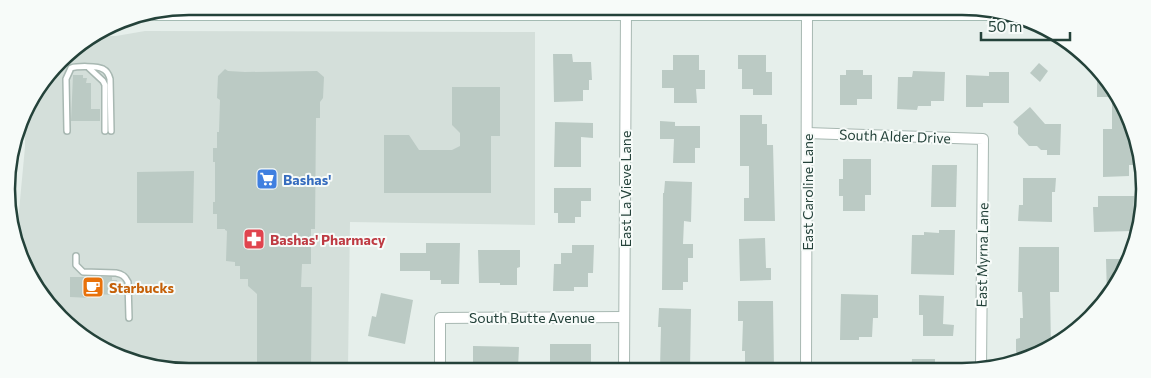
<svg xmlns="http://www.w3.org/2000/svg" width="1151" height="378" viewBox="0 0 1151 378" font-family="Commissioner,sans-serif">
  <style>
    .built { fill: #d4dfda }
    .building { fill: #bbcac4 }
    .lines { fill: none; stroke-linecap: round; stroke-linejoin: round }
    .lane-casing { stroke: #a8b8b2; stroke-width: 8 }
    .street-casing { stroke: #a8b8b2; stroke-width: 12 }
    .secondary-casing { stroke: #a4bbb3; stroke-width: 16 }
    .lane { stroke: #fff; stroke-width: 5 }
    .street { stroke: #fff; stroke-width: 10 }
    .secondary { stroke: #fff; stroke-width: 14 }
    .labels { text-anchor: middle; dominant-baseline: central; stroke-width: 4; stroke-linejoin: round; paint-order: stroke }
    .street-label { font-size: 14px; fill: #24423a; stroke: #f7fbf9 }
    .shop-label { font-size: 14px; font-weight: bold; fill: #366cbe; stroke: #f7fbf9; text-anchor: start }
    .health-label { font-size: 14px; font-weight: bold; fill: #be3a42; stroke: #f7fbf9; text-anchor: start }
    .food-label { font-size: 14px; font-weight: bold; fill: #c56008; stroke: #f7fbf9; text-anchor: start }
    .rim { fill: none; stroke: #24423a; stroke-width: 2.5 }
  </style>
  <rect width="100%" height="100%" fill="#e6efeb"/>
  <path class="built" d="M 145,31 L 535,32 L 535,225 L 350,222 L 348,367 L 142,366 L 87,341 L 37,291 L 19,251 L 19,211 L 25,147 L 25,108 L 68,52 L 93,36 L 116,36 Z"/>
  <g class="building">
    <path d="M 553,54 L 572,54 L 573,62 L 591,62 L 592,80 L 589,80 L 589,90 L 583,90 L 583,101 L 554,102 Z"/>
    <path d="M 673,55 L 699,55 L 699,70 L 705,70 L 705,89 L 696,89 L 697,103 L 674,103 L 674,88 L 662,88 L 662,70 L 673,70 Z"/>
    <path d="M 738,55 L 766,55 L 766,72 L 772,72 L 772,95 L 753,95 L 753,89 L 742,89 L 742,69 L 738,69 Z"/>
    <path d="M 1039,63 L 1048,71 L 1040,82 L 1030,73 Z"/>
    <path d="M 225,69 L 228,71 L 245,72 L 317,71 L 324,77 L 323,98 L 320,102 L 320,118 L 316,118 L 315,229 L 311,229 L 311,264 L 302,264 L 301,287 L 312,287 L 311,367 L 257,366 L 257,294 L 248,286 L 248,279 L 240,279 L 240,266 L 235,266 L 235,262 L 226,261 L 227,231 L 225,230 L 225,229 L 217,229 L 217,214 L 213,214 L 213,202 L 215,202 L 215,162 L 213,162 L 213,148 L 217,148 L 217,132 L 219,132 L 220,100 L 217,98 L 218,76 Z"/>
    <path d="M 846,70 L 863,70 L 863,75 L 872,75 L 872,99 L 857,99 L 857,105 L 840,105 L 840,75 L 846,75 Z"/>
    <path d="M 913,71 L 945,72 L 944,101 L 931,101 L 931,106 L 918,106 L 917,110 L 897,109 L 898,77 L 912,77 Z"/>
    <path d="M 1097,71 L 1120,97 L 1132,133 L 1132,155 L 1136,155 L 1136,165 L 1129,165 L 1129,176 L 1103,177 L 1103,129 L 1112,129 L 1112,97 L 1097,97 Z"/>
    <path d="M 989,72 L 1009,72 L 1009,103 L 983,103 L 983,107 L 966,107 L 966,75 L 989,76 Z"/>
    <path d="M 73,75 L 83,75 L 83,78 L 87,78 L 86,83 L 91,83 L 91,109 L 100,109 L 100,121 L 71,121 Z"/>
    <path d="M 452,87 L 500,87 L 500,136 L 491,136 L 491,193 L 384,193 L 384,135 L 409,135 L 419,150 L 452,150 L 460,146 L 460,133 L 452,125 Z"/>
    <path d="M 1030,107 L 1045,124 L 1061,124 L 1060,155 L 1047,155 L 1047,150 L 1041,150 L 1037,146 L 1029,146 L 1018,134 L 1018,127 L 1013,122 Z"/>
    <path d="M 740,115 L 762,115 L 762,124 L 767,124 L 767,145 L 773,145 L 775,221 L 744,221 L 744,198 L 749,198 L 749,166 L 740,166 Z"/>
    <path d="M 660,121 L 675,122 L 675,126 L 700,126 L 700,148 L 695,148 L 695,163 L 673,163 L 674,139 L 660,139 Z"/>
    <path d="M 555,122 L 593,123 L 593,138 L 581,137 L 581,167 L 554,167 Z"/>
    <path d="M 843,159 L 871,159 L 871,195 L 865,195 L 865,211 L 843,211 L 843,196 L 839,196 L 839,179 L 843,179 Z"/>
    <path d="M 932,165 L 957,165 L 956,207 L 931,207 Z"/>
    <path d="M 194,171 L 193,223 L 137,223 L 137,172 Z"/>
    <path d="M 1023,178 L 1056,178 L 1055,192 L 1052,192 L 1052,222 L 1018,221 L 1019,205 L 1023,205 Z"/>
    <path d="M 665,181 L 692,182 L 691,222 L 684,221 L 683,244 L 693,244 L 693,258 L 688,258 L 688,282 L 683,282 L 683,290 L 662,290 L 663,193 L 664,193 Z"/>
    <path d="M 554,188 L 591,188 L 591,201 L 581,201 L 581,217 L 575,217 L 575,223 L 558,223 L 558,213 L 554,213 Z"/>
    <path d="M 1098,196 L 1134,196 L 1133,231 L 1094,232 L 1093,207 L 1098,207 Z"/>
    <path d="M 939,230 L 955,230 L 954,275 L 911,274 L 912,235 L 924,235 L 924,232 L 939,233 Z"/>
    <path d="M 765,238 L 766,268 L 771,268 L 771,280 L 740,281 L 739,239 Z"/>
    <path d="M 426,243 L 460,243 L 459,284 L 441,284 L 441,280 L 430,280 L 430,271 L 400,271 L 400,253 L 426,253 Z"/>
    <path d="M 572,245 L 594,245 L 593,273 L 588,273 L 588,287 L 574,287 L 574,291 L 553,291 L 554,264 L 561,264 L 561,253 L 572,253 Z"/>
    <path d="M 1019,247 L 1059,247 L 1059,292 L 1050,292 L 1051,347 L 1043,353 L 1035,355 L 1016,355 L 1016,339 L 1020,338 L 1020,318 L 1023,318 L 1022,292 L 1018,292 Z"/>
    <path d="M 478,250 L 520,250 L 520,267 L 517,268 L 517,285 L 500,285 L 500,283 L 479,283 Z"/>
    <path d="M 1106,259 L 1129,259 L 1120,281 L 1107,297 Z"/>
    <path d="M 70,277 L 112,277 L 112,280 L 117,280 L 117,295 L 91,294 L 91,298 L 70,297 Z"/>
    <path d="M 381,293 L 413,300 L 405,344 L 368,336 L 372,316 L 376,317 Z"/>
    <path d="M 841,294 L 878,295 L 878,318 L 873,318 L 872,337 L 859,337 L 859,340 L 840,340 Z"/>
    <path d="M 919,295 L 944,296 L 943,324 L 954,325 L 953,336 L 923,336 L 923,315 L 919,315 Z"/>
    <path d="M 738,301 L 773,301 L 774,369 L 745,369 L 745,351 L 742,351 L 743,321 L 738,321 Z"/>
    <path d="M 659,308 L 691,309 L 690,369 L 660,368 L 661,327 L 658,327 Z"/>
    <rect x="550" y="344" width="41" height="24"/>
    <path d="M 473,346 L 519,347 L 518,368 L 485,367 L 485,363 L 473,363 Z"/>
    <path d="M 912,359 L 935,359 L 935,370 L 911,370 Z"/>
  </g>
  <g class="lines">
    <g class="lane-casing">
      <g id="lane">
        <path d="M 89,68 L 103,81 L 105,85 L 105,131"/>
        <path d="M 67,131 L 66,79 L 71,68 C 77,66 98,66 103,69 C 107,71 109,75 110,79 L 111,131"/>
        <path d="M 76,256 L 76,265 L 83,272 L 116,273 C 122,274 125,276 128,282 L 129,318"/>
      </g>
    </g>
    <g class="street-casing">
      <g id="street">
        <path d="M 807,133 L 983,139 L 981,370"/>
        <path d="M 440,367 L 440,318 L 624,317"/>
        <path d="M 624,368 L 626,10"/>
        <path d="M 806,369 L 807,14"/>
      </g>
    </g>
    <g class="secondary-casing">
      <path id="secondary" d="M 155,13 L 1010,13"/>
    </g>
    <use href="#lane" class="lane"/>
    <use href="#street" class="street"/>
    <use href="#secondary" class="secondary"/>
  </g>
  <defs>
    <g id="supermarket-square" transform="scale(1.125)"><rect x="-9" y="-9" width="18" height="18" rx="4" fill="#3f7fe0" stroke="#f7fbf9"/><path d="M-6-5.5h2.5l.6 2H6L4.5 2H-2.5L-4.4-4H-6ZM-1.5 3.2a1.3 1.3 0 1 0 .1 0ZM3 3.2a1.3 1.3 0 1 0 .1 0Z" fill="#fff"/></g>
    <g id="pharmacy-square" transform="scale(1.125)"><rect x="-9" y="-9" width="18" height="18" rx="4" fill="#e0444e" stroke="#f7fbf9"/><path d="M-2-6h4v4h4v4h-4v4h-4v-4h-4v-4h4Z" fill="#fff"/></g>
    <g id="cafe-square" transform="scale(1.125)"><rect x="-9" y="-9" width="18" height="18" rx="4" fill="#e8710a" stroke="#f7fbf9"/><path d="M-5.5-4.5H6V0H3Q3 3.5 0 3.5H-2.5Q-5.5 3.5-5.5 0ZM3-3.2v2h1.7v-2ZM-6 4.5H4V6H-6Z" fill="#fff"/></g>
  </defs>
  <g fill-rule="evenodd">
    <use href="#supermarket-square" x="267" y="179"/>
    <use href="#pharmacy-square" x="254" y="239"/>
    <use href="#cafe-square" x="93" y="287"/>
  </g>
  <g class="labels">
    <g class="street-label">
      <text transform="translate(895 136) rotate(2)">South Alder Drive</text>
      <text transform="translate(625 189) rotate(-90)">East La Vieve Lane</text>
      <text transform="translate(807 192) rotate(-90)">East Caroline Lane</text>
      <text transform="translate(982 255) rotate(-89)">East Myrna Lane</text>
      <text x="532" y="317">South Butte Avenue</text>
    </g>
    <g class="shop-label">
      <text x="283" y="179">Bashas'</text>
    </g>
    <g class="health-label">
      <text x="270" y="239">Bashas' Pharmacy</text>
    </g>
    <g class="food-label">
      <text x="109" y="287">Starbucks</text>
    </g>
  </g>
  <path d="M0 0H1151V378H0ZM189 15H962A174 174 0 0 1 1136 189V189A174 174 0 0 1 962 363H189A174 174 0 0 1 15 189V189A174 174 0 0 1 189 15Z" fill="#f7fbf9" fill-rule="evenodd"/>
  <path class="rim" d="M189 15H962A174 174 0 0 1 1136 189V189A174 174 0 0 1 962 363H189A174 174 0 0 1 15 189V189A174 174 0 0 1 189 15Z"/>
  <path d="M981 32v8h89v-8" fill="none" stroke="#24423a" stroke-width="2.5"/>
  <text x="988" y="32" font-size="15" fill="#24423a" stroke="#f7fbf9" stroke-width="4" paint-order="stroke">50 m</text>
</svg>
